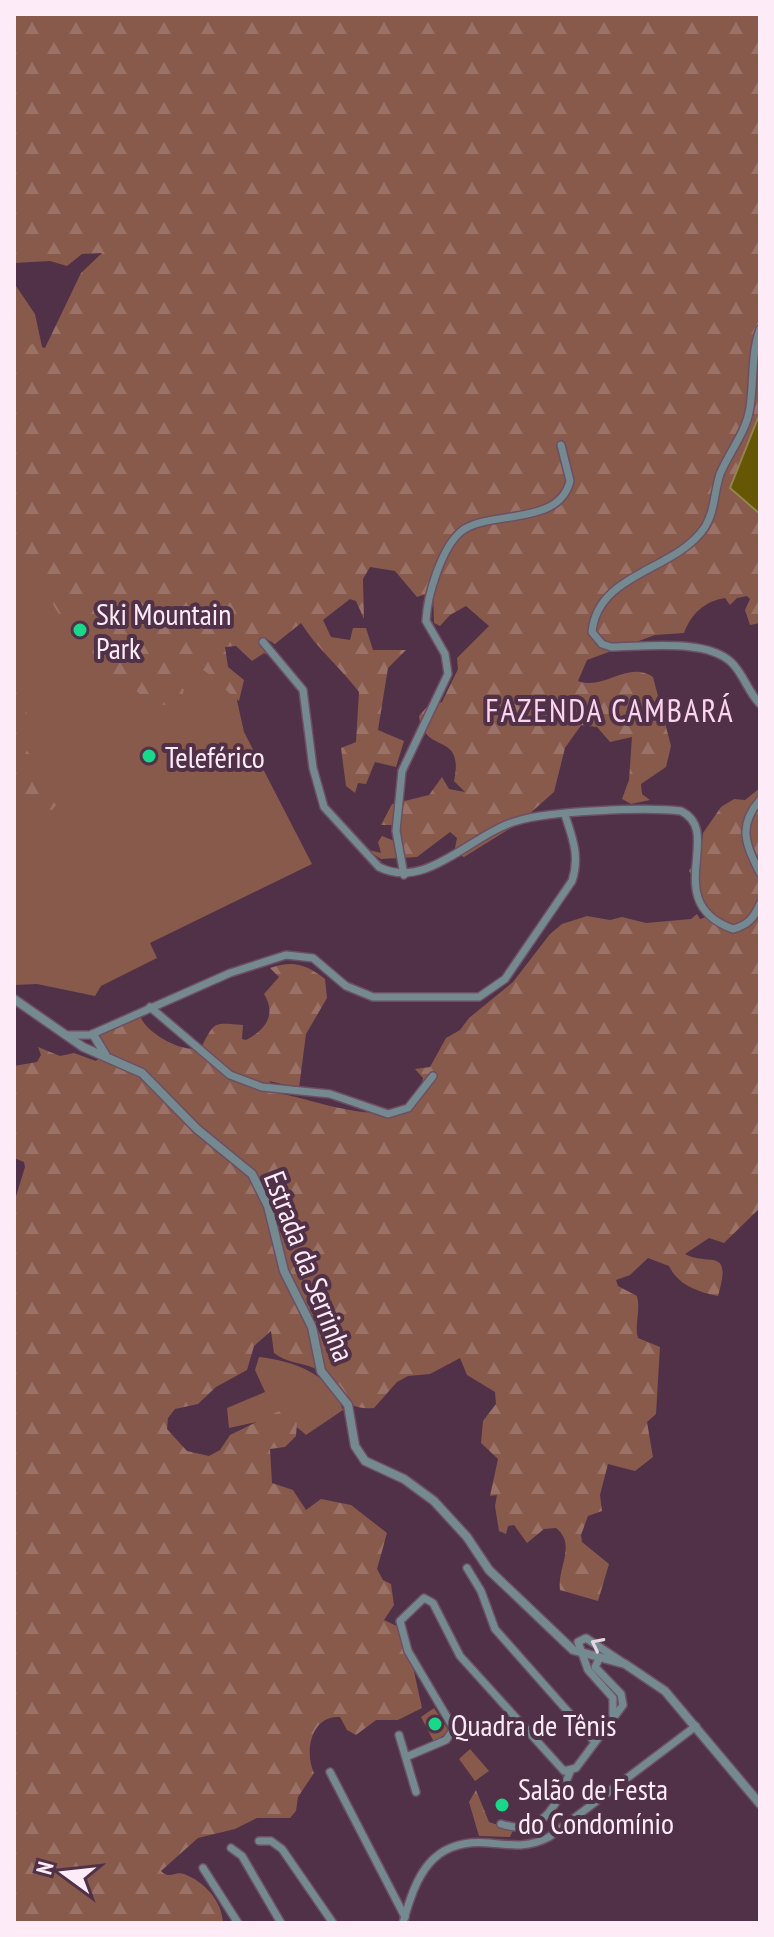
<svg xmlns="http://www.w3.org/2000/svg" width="774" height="1937" viewBox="0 0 774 1937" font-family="'PT Sans Narrow',sans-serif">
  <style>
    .green { fill: #885a4c }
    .forest { fill: url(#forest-firs) }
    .park { fill: url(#park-crowns) }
    .water { fill: #655703; stroke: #93844c; stroke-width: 2 }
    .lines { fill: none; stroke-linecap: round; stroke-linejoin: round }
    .minor-casing { stroke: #6d4f64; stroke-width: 10 }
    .tertiary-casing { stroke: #6d4f64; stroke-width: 11 }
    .minor { stroke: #758a90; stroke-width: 7 }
    .tertiary { stroke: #758a90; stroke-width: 8 }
    .oneway { stroke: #e2d8e3 }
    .poi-dot { fill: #18d989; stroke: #513148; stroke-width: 3 }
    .labels { text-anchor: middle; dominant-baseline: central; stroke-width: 8; stroke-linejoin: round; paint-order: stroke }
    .poi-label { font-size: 30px; fill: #fdecf8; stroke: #513148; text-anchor: start }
    .street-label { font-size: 30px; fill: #fdecf8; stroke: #513148 }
    .neighbourhood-label { font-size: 32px; letter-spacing: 2px; fill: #fdd4f0; stroke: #513148 }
  </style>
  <defs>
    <pattern id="forest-firs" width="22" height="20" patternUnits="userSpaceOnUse" patternTransform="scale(2)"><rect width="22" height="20" fill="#885a4c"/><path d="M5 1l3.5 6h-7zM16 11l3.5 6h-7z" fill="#9a7267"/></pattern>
    <pattern id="park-crowns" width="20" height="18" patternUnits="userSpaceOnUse" patternTransform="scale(2)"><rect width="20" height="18" fill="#885a4c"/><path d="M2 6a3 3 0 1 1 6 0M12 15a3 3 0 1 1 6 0" fill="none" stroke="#9a7267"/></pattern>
  </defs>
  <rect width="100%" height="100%" fill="#513148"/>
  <g class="green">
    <path d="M 14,283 L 35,314 L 44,356 L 200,653 L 236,696 L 244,732 L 312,864 L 150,943 L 157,958 L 101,986 L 95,996 L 37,984 L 14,985 Z"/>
    <path d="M 259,1357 C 294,1361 331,1374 343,1410 L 306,1435 C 283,1412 258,1422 229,1428 L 227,1408 L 265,1392 L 255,1370 Z"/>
    <path d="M 434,1708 L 449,1731 L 434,1742 L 421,1717 Z"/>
    <path d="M 470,1749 L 489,1771 L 475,1781 L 459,1759 Z"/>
  </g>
  <g class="forest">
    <path d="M 14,14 L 760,14 L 760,623 L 750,625 L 745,610 L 750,599 L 747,596 L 737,598 L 730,605 L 725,598 C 705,601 691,614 684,633 L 655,635 L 587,660 L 578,681 C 604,691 628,660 653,677 L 671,746 L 666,767 L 641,784 L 642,794 L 650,800 L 631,804 L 622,799 L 629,780 L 632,737 L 610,742 L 597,727 L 581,725 L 565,748 L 554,792 L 519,823 L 464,857 L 454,853 L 457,838 L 450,832 L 417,857 L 381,859 L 365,849 L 381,853 L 378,842 L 382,836 L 397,842 L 398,831 L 391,825 L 381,825 L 392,804 L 429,795 L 442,777 L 449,789 L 465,792 L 454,781 C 465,730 424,756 419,716 L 426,708 L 442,702 L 458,669 L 457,658 L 489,626 L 466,606 L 450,615 L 440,626 L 434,623 L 433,592 L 417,597 L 395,571 L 370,567 L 363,579 L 364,619 L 356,601 L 350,599 L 323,620 L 331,637 L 350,640 L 353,628 L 366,628 L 373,650 L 406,650 L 388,668 L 378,730 L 404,741 L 396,767 L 375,762 L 366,784 L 358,783 L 355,793 L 346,786 L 341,748 L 356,742 L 359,692 C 340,667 318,650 301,623 L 275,644 L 263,637 L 262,646 L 268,655 L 264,653 L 252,661 L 236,646 L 225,647 L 228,667 L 244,680 L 239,701 C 217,686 203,652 173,676 L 184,690 L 180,703 L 157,706 L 112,674 L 62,619 L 30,567 L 14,551 L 14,359 L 32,344 L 45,348 L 81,273 L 102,253 L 82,254 L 67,266 L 50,261 L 14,263 Z"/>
    <path d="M 14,672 L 24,676 L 27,682 L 26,749 L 41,770 L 67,792 L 52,810 L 14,807 Z"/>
    <path d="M 760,788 L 760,1208 L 724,1243 L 709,1238 L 685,1254 C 708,1267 733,1245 718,1296 C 698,1292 678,1285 669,1266 L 648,1258 L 630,1275 L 616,1280 L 618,1286 L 637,1296 C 641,1311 634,1325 638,1338 L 660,1347 L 656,1414 L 647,1422 L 653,1457 L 635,1471 L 608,1464 L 600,1495 L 602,1511 L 588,1516 L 581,1535 L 582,1542 L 609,1564 L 598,1601 L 560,1590 C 557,1567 577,1545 556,1528 L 544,1529 L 527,1543 L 514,1525 L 508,1526 L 506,1534 L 499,1531 L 495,1506 L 497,1495 L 490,1496 L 498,1459 L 481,1443 L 483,1421 L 496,1404 L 495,1392 L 467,1375 L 460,1358 L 430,1374 L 408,1376 L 397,1382 L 374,1408 C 336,1412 341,1378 314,1368 C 299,1362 287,1363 274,1353 L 271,1331 L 254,1346 L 247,1370 L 216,1387 L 198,1404 L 175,1409 L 168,1418 L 167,1429 L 187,1451 L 209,1456 L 220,1450 L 230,1435 L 285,1408 L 293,1410 L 297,1421 L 296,1436 L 285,1447 L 270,1449 L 272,1483 L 293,1490 L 306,1510 L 321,1499 L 351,1505 L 387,1533 L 377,1569 L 383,1580 L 391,1584 L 394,1605 L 384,1620 L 405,1630 L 422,1708 L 398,1720 L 376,1720 L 356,1735 L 347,1730 L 340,1717 C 311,1715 304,1752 314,1773 L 298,1797 L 296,1811 L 290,1818 L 257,1818 L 235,1829 L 198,1838 L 161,1871 C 170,1880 174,1871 184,1874 C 205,1882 222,1901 223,1923 L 14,1923 L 14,1203 L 25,1167 L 24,1162 L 14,1158 L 14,1066 L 37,1062 L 41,1055 L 38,1047 L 60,1056 L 74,1053 L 96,1061 L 104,1053 L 97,1031 L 134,1018 L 141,1018 C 149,1035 183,1053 201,1048 C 215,1020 214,1023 243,1025 L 242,1039 L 246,1040 C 265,1030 277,1015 264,994 L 279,977 L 270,968 C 293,960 306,964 325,979 L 327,998 L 306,1034 L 299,1088 L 269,1081 L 275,1087 L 269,1092 C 310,1095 413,1145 423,1078 L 415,1069 L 430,1067 L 446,1038 L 460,1030 L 469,1018 L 513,982 L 550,934 L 562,924 L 587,916 L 610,920 L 622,917 L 646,923 L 691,919 L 697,914 L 700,919 L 706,917 L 696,880 L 689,871 L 701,853 L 703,833 L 721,807 L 734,799 L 745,800 Z"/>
  </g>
  <path class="park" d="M 476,1790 L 489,1822 L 513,1830 L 510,1837 L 479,1836 L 469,1802 Z"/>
  <path class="water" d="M 760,413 L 760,514 L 730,488 Z"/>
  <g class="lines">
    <g class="minor-casing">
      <g id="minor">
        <path d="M 760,329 C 751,354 754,381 750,407 C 747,431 729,452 720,474 C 714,492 715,511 705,527 C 676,571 598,572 592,632 L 602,644 L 611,647 C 644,647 707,638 732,663 C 744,675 748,692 760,704"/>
        <path d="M 263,642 L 303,690 L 313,768 L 324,807 L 379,867 C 427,891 471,834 517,821 C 548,811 647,807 681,811 C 725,832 659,902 733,929 C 748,925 754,918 760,904"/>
        <path d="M 760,800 C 737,826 746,845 760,873"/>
        <path d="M 404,875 L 396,831 L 402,771 L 448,674 L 445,654 L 426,621 C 427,596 442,545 463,530 C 493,510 559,526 570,481 L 561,445"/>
        <path d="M 150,1007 L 230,1075 L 262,1087 L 330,1094 L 388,1114 L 408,1108 L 433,1076"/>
        <path d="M 68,1035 L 90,1035 L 230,973 L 286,955 L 313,958 L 346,986 L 373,997 L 479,997 L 505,979 L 572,881 C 580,857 573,839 565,815"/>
        <path d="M 467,1568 L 481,1591 L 495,1629 L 594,1741"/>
        <path d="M 613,1715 L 613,1698 L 588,1670 L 578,1642 L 586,1638 L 625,1664"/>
        <path d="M 399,1735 L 416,1792"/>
        <path d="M 406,1757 L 446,1740 L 454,1729 L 408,1651 L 400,1621 L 424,1598 L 433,1603 L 460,1656 L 564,1771 L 576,1768 L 623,1705 L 621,1694 L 595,1667 L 599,1659"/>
        <path d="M 330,1772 L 405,1917"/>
        <path d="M 501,1824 C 543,1837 556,1806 570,1772"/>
        <path d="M 259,1841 L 271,1841 L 282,1849 L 333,1923"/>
        <path d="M 231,1848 L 242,1856 L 281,1923"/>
        <path d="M 203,1868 L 238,1923"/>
        <path d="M 403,1923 C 416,1875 432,1838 489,1843 C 512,1845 528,1848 549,1837 L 696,1726"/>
      </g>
    </g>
    <g class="tertiary-casing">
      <g id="tertiary">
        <path d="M 14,999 L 83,1047 L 142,1073 L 197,1129 L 252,1174 L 268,1206 L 284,1271 L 312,1327 L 321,1371 L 348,1405 L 355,1446 L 365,1461 L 404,1479 L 434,1501 L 467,1537 L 489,1570 L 573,1650 L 625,1664 L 665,1691 L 760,1804"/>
        <path d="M 93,1034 L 105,1054"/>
      </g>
    </g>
    <use href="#minor" class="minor"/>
    <use href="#tertiary" class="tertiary"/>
  </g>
  <defs><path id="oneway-chevron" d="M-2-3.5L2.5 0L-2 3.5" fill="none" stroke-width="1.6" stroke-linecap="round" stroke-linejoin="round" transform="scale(2)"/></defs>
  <use class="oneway" href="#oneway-chevron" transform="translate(597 1644) rotate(-153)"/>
  <g class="poi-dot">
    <circle cx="80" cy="630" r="8"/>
    <circle cx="149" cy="756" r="8"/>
    <circle cx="435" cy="1724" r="8"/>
    <circle cx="502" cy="1805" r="8"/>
  </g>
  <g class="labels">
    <g class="poi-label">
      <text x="96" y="613">Ski Mountain<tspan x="96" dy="34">Park</tspan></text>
      <text x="165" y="756">Teleférico</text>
      <text x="451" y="1724">Quadra de Tênis</text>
      <text x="518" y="1788">Salão de Festa<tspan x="518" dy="34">do Condomínio</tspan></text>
    </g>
    <g class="street-label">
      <text transform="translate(310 1266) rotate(69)">Estrada da Serrinha</text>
    </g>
    <g class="neighbourhood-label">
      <text x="610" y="710">FAZENDA CAMBARÁ</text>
    </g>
  </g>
  <rect width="774" height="1937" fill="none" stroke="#fdecf8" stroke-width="32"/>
  <g transform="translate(64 1873) rotate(285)" stroke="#513148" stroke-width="6" paint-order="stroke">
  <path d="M0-6L14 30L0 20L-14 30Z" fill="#fdecf8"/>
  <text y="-12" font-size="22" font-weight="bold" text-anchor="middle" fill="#fdecf8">N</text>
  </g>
</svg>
